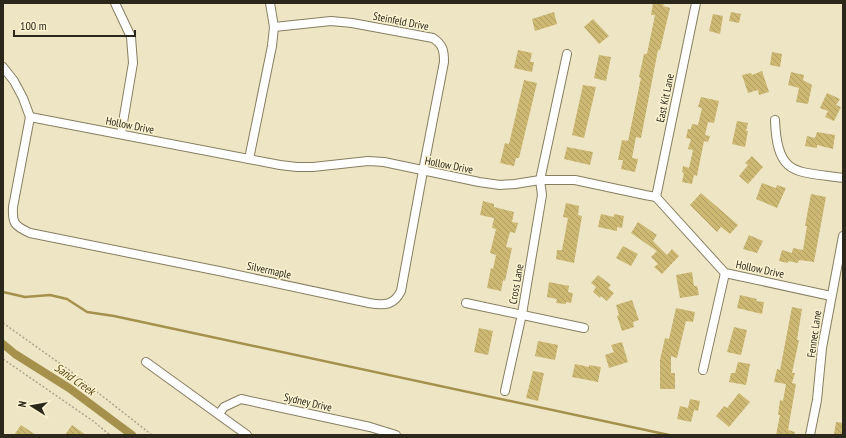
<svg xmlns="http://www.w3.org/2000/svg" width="846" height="438" viewBox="0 0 846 438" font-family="'PT Sans Narrow',sans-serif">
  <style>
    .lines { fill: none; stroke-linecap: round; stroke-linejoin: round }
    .stream { stroke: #a5914c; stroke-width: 2.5 }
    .canal { stroke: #a5914c; stroke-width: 8 }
    .building { fill: url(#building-back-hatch) }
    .street-casing { stroke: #877e60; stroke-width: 10 }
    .path { stroke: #aca58b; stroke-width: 1.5; stroke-dasharray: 2 2; stroke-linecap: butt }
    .street { stroke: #fff; stroke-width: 8 }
    .labels { text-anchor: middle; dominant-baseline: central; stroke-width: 3; stroke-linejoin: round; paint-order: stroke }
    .street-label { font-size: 11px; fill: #2b281b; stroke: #fbf2d1 }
    .water-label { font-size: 12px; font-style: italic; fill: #5a4c16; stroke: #fbf2d1 }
  </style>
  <defs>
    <pattern id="building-back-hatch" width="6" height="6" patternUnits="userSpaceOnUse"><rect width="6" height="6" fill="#ccb872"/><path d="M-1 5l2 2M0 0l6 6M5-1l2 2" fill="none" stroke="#af9e62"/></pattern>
  </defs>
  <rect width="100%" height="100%" fill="#eee5c4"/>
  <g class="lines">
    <path class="stream" d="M 3,292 L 25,297 L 50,295 L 67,299 L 87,312 L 114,316 L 669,435"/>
    <path class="canal" d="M 3,344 L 15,354 L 69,388 L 132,435"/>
  </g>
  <g class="building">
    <path d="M 653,3 L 664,3 L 663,6 L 670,8 L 660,50 L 658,50 L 641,138 L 636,137 L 632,158 L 638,159 L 635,172 L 621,169 L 623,160 L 618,160 L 622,140 L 628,141 L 641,78 L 639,77 L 644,54 L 647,54 L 655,15 L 651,15 Z"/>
    <path d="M 554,12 L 557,24 L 535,31 L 532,19 Z"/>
    <path d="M 731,12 L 741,14 L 739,23 L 729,21 Z"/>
    <path d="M 713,14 L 723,16 L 720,34 L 709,31 Z"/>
    <path d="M 593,19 L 609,36 L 599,44 L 584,27 Z"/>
    <path d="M 518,50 L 532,53 L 530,62 L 534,62 L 532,72 L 514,68 Z"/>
    <path d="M 772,52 L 782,54 L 780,67 L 770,65 Z"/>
    <path d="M 599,55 L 611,57 L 606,81 L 594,78 Z"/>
    <path d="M 762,71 L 769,92 L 759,95 L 758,90 L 748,93 L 742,75 L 751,73 L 752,75 Z"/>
    <path d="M 791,72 L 804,75 L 803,80 L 812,85 L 808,104 L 796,102 L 799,88 L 788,85 Z"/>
    <path d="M 524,80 L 537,83 L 519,158 L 516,158 L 514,166 L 500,163 L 505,143 L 509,144 Z"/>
    <path d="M 583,85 L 596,87 L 584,138 L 572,135 Z"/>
    <path d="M 827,93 L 840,99 L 836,105 L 841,107 L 834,121 L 825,117 L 828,111 L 820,108 Z"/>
    <path d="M 701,97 L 719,101 L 714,123 L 708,122 L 705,135 L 710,136 L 708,142 L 704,141 L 697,176 L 694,175 L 692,184 L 682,182 L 684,173 L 682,172 L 683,166 L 689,168 L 693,150 L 688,149 L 691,139 L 686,138 L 688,129 L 691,129 L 692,124 L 698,125 L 702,108 L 698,107 Z"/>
    <path d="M 737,121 L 748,123 L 746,131 L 748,131 L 745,147 L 732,144 Z"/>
    <path d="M 817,132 L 835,135 L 833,149 L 817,145 L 817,148 L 805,146 L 807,136 L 815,138 Z"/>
    <path d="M 567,147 L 593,152 L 590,165 L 564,159 Z"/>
    <path d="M 752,156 L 763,167 L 748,184 L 739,176 L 748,165 L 745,163 Z"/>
    <path d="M 762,183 L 776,188 L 777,185 L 786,188 L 777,208 L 756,199 Z"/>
    <path d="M 701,193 L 738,225 L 730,234 L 721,227 L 717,232 L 690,205 Z"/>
    <path d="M 811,194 L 826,197 L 814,262 L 799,260 L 798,263 L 788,261 L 788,263 L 779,261 L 782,250 L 792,253 L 793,248 L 803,250 L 807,226 L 805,226 Z"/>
    <path d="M 483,201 L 494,204 L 494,207 L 514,212 L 512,222 L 518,223 L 515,233 L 510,232 L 506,247 L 512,248 L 505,281 L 503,280 L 501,291 L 487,288 L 491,268 L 493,269 L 496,255 L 490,253 L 496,229 L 492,228 L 494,218 L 480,215 Z"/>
    <path d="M 566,203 L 579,206 L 578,215 L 582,216 L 574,263 L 556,259 L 557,250 L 562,250 L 568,218 L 563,217 Z"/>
    <path d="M 601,214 L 614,217 L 614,214 L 624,216 L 622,228 L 617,227 L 617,231 L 598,227 Z"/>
    <path d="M 638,222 L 657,235 L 653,241 L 667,255 L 672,249 L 679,256 L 662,274 L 654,267 L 658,264 L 651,257 L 657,251 L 631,233 Z"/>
    <path d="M 749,235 L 763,241 L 757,253 L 743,249 Z"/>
    <path d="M 623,246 L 638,254 L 631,266 L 616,258 Z"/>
    <path d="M 692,272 L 694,286 L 697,286 L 699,295 L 680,298 L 676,275 Z"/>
    <path d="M 598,275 L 611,285 L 608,288 L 614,293 L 607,301 L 601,296 L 600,298 L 593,292 L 596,287 L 591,283 Z"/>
    <path d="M 549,282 L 569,286 L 568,292 L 573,293 L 571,303 L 566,302 L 566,304 L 556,303 L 557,299 L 547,297 Z"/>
    <path d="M 740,295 L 757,299 L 756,301 L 764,302 L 762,314 L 737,308 Z"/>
    <path d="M 632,300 L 639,320 L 633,322 L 634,327 L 622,331 L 617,316 L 619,315 L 616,305 Z"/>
    <path d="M 792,307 L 802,309 L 797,340 L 799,340 L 792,373 L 795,373 L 792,383 L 796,384 L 788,430 L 795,432 L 794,435 L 776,435 L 780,415 L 778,415 L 780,400 L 783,401 L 786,384 L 774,382 L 777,369 L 780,370 Z"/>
    <path d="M 676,308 L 695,312 L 693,322 L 686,321 L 677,358 L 671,356 L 671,373 L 675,373 L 675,389 L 660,389 L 660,360 L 665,338 L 669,339 Z"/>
    <path d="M 734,327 L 747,330 L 741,355 L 727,352 Z"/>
    <path d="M 479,328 L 493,331 L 488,355 L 474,352 Z"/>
    <path d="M 538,341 L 558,345 L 555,360 L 535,356 Z"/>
    <path d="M 622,342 L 628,362 L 609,368 L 605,355 L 614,352 L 611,345 Z"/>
    <path d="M 738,362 L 750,364 L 746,385 L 729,382 L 731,373 L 735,373 Z"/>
    <path d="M 575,364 L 589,367 L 589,365 L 601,367 L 598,382 L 572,377 Z"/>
    <path d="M 533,371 L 544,373 L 538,401 L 526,398 Z"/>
    <path d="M 739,393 L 750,402 L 729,427 L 716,416 L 724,406 L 727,408 Z"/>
    <path d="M 690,399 L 700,401 L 698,411 L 694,410 L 691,422 L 677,419 L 680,406 L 688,408 Z"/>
    <path d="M 836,422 L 843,423 L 843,435 L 834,434 Z"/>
    <path d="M 21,425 L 36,435 L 14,435 Z"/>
    <path d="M 72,425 L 86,435 L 65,435 Z"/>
  </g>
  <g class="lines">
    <g class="street-casing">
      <g id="street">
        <path d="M 115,3 L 131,37 L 133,63 L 121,134"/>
        <path d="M 3,67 L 14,81 L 23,98 L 30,117 L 13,207 C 12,224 15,226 30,233 L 219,271 L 369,303 C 385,306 394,305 401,291 L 423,171 L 444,62 C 444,50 443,45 433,38 L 352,23 L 331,21 L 274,27"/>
        <path d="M 30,117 L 280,165 L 297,167 L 313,167 L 368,161 L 384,162 L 479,182 L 500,185 L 515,184 L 540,180 L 575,180 L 645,195 L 656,197 L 725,273 L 831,296"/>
        <path d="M 775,120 C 777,177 796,171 843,178"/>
        <path d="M 249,159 L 272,46 L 274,27 L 270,3"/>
        <path d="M 656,197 L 696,3"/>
        <path d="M 466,303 L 584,328"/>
        <path d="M 146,362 L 247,435"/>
        <path d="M 703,370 L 725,273"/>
        <path d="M 505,391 L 522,314 L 542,195 L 540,180 L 567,54"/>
        <path d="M 219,414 L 224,407 L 241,399 L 370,427 L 396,435"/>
        <path d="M 810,435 L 817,400 L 822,348 L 843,236"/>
      </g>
    </g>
    <g class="path">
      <path d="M 3,323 L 69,370 L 152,435"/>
      <path d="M 3,359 L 93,421 L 110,435"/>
    </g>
    <use href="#street" class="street"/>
  </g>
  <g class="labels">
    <g class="street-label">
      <text transform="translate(401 21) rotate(11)">Steinfeld Drive</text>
      <text transform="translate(665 98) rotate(-78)">East Kit Lane</text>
      <text transform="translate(130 125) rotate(11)">Hollow Drive</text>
      <text transform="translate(449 165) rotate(11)">Hollow Drive</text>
      <text transform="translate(760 269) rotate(12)">Hollow Drive</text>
      <text transform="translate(269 270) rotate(12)">Silvermaple</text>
      <text transform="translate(516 284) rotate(-80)">Cross Lane</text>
      <text transform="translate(814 334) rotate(-82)">Fennec Lane</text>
      <text transform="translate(308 402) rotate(13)">Sydney Drive</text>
    </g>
    <g class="water-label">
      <text transform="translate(75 379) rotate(35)">Sand Creek</text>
    </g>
  </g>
  <rect width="846" height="438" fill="none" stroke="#2b281b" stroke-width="8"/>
  <g transform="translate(32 406) rotate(281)" stroke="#fbf2d1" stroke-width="3" paint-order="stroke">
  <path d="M0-3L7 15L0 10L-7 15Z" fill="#2b281b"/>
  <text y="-6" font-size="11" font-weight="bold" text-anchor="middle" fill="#2b281b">N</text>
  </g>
  <path d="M14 30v6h121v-6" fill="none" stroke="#2b281b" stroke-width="2"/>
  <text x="20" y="30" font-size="12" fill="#2b281b" stroke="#fbf2d1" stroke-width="3" paint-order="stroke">100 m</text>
</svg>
